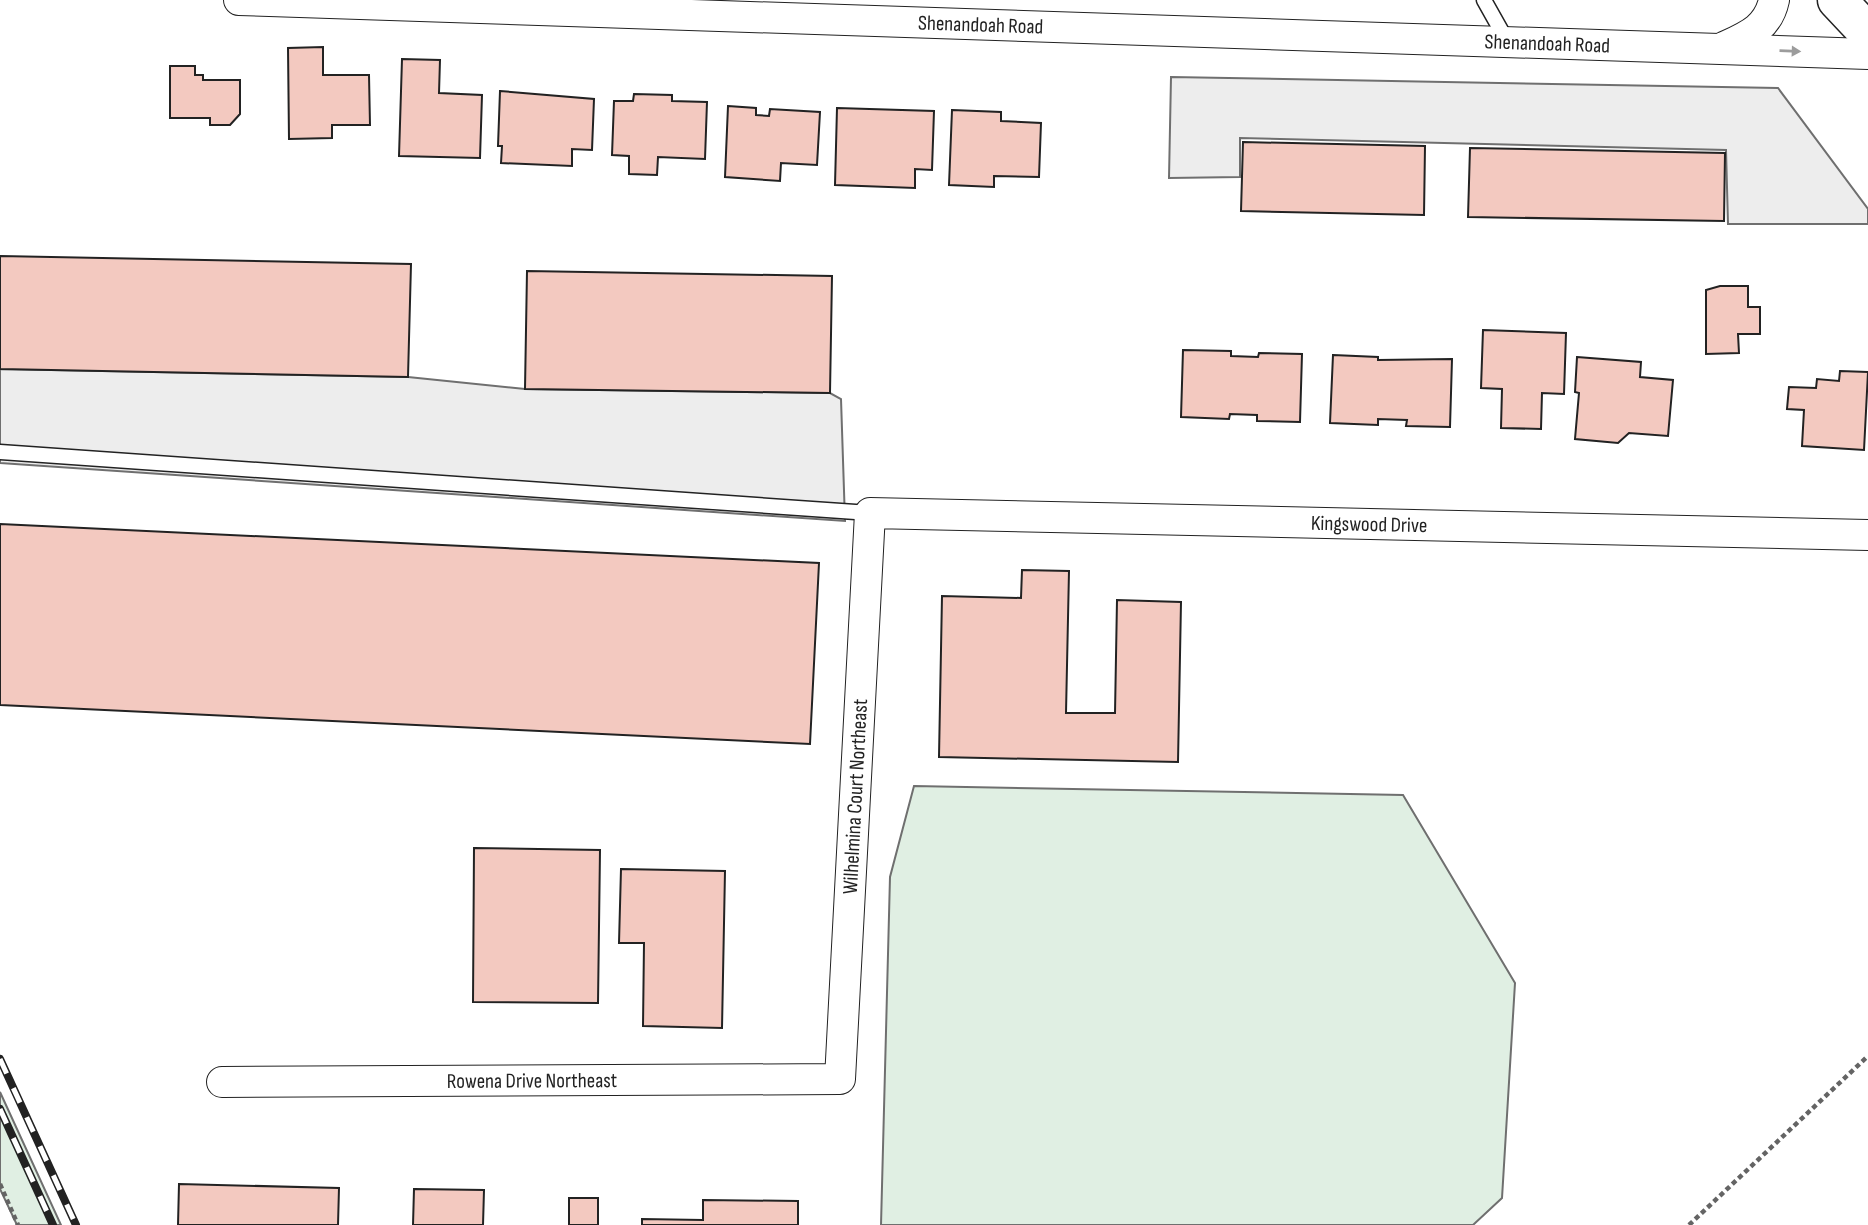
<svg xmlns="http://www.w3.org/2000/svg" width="1868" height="1225" viewBox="0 0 1868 1225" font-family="'Sofia Sans Condensed',sans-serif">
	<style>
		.green { fill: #e0efe3; stroke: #6f6f6f; stroke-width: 2 }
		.parking { fill: #ededed; stroke: #6f6f6f; stroke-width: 2 }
		.building { fill: #f3c9c0; stroke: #222; stroke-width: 2 }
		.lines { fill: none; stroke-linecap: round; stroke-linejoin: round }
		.service-casing { stroke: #222; stroke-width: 17 }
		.minor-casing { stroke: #222; stroke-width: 32 }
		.primary-casing { stroke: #222; stroke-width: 41 }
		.path { stroke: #646464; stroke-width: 4.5; stroke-dasharray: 5 3.5; stroke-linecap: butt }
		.service { stroke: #fff; stroke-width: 14 }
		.minor { stroke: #fff; stroke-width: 30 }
		.primary { stroke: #fff; stroke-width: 38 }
		.rail-casing { stroke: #222; stroke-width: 8 }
		.rail { stroke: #fff; stroke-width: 5; stroke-dasharray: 16; stroke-linecap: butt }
		.oneway { fill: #9c9c9c }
		.labels { text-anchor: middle; stroke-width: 5; stroke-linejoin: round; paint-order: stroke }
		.street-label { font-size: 21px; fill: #222; stroke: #fff }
	</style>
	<rect width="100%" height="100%" fill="#fff"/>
	<path class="green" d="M914,786L1403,795L1515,983L1502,1198L1473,1225H881L890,877Z
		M0,1092L61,1225H17L0,1189Z"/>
	<path class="parking" d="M1171,77L1778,88L1868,209V224H1728L1726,150L1240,138V177L1169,178Z
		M0,369L408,377L525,389L830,393L841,399L845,521L0,463Z"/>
	<path class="building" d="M323,47V75H369L370,125H332V138L289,139L288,48Z
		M402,59L440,60L439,93L482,95L480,158L399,156Z
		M170,66H195V75H203V80H240V114L230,125H210V118H170Z
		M500,91L594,99L592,150L572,149V166L501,163L502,146H498Z
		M634,94L672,95V101L707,102L705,159L658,157L657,175L629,174V156L612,155L614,101H633Z
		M728,106L756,108V115L769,116L770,109L820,112L817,165L781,163L780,181L725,177Z
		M837,108L934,111L932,170L915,169V188L835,185Z
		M952,110L1001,112V121L1041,123L1039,177L994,176V187L949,185Z
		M1243,142L1425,146L1424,215L1241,211Z
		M1470,148L1725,153L1724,221L1468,217Z
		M0,256L411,264L408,377L0,369Z
		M527,271L832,276L830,393L525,389Z
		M1720,286H1748V307H1760V334H1738L1739,353L1706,354V290Z
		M1483,330L1566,333L1564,394L1542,393L1541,429L1501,428L1502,389L1481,388Z
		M1183,350L1231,351V356L1258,357L1259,353L1302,354L1300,422L1257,421V415L1230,414L1229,419L1181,417Z
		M1333,355L1378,357V360L1452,359L1450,427L1406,426L1407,420L1378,419V425L1330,423Z
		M1577,357L1641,362L1640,377L1673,380L1668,436L1629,433L1618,443L1575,439L1579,393L1575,392Z
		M1840,371L1868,372L1864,450L1802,446L1804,410L1787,409L1789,387L1816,388L1817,379L1839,381Z
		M0,524L819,563L810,744L0,705Z
		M1022,570L1069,571L1066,713H1115L1117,600L1181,602L1178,762L939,757L942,596L1021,598Z
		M474,848L600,850L598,1003L473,1002Z
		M621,869L725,871L722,1028L643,1026L644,943H619Z
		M179,1184L339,1188L338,1225H178Z
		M414,1189L484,1190L483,1225H413Z
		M569,1198H598V1225H569Z
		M703,1200L798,1201V1225H642V1219L703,1220Z"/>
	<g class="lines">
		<defs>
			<path id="service" d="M1484,0L1507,41
				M0,452L870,513"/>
			<g id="minor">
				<path id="s1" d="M239,0L1868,54"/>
				<path d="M1724,47C1748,36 1768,28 1774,0"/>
				<path id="s2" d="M222,1082L840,1079L870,513L1868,535"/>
			</g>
			<path id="primary" d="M1837,0L1868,33"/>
		</defs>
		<use href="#service" class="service-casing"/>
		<use href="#minor" class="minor-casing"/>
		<use href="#primary" class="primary-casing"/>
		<path class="path" d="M0,1184L18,1225
			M1689,1225L1868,1056"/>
		<use href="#service" class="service"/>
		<use href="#minor" class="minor"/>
		<use href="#primary" class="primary"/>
		<defs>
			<path id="rail" d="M0,1059L76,1225
				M0,1109L53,1225"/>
		</defs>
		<use href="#rail" class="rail-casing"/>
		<use href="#rail" class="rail"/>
	</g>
	<defs><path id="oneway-solid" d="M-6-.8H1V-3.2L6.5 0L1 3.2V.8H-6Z" transform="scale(1.75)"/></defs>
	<use class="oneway" href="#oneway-solid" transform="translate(1790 51) rotate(2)"/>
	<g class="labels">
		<g class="street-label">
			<text dy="7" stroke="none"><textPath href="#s1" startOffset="742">Shenandoah Road</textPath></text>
			<text dy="7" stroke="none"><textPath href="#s1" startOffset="1309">Shenandoah Road</textPath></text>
			<text dy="7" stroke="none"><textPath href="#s2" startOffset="1684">Kingswood Drive</textPath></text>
			<text dy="7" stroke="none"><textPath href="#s2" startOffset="901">Wilhelmina Court Northeast</textPath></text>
			<text dy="7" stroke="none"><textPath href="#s2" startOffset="310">Rowena Drive Northeast</textPath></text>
		</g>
	</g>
</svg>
